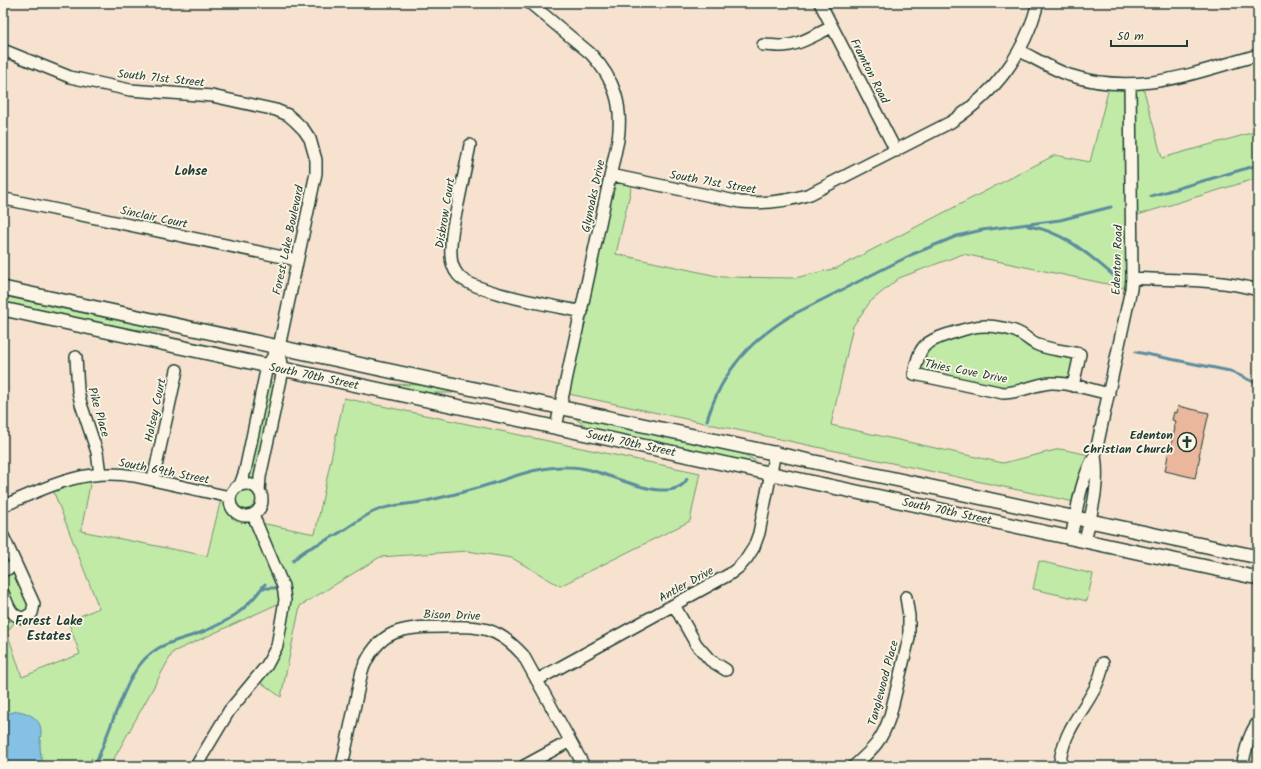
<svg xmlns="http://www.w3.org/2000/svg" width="1261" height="769" viewBox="0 0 1261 769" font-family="Kalam,sans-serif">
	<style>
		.green { fill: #c0eaa6; stroke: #70946d }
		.water { fill: #85c1e5; stroke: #5c8c9e }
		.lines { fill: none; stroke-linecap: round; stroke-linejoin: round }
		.stream { stroke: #5c8c9e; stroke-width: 3 }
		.building { fill: #eab79c; stroke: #1f3d34 }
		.minor-casing { stroke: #1f3d34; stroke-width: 14 }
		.major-casing { stroke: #1f3d34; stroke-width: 16 }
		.path { stroke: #1f3d34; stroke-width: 2; stroke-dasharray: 1 3; stroke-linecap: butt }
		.minor { stroke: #fcf5e5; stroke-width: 11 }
		.major { stroke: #fcf5e5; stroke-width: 13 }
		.labels { text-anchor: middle; stroke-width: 3.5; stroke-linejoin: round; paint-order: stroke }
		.street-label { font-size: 12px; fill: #1f3d34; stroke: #fcf5e5 }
		.poi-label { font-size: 12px; font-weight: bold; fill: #1f3d34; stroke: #fcf5e5; text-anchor: end }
		.neighbourhood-label { font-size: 13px; font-weight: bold; fill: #1f3d34; stroke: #fcf5e5 }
	</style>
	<rect width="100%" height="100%" fill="#f7e2cf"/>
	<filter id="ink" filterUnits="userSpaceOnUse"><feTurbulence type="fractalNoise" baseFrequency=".025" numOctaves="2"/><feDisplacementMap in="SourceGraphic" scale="8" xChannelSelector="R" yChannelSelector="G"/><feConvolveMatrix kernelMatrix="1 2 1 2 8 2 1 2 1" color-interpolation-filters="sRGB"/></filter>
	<g filter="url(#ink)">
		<path class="green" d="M1110,83H1142L1162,158L1258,131V178L1131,217V289L963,254L899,278L870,302L853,326L831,425L1003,463L1060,449L1095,456L1079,503L564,393L611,175L633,180L616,254L722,277L795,278L837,268L1055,155L1090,162Z
			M3,296L163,330V332L122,328L3,303Z
			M976,326L1023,335L1080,354L1073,386L1022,391L914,374L921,350Z
			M264,381L280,384L261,494V504L256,513V522L315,534L344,398L700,473L690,521L560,586L512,558L467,551L380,557L300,606L281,697L256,679L267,665L284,601L173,652L110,766H3V536L34,604L18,618L7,632L22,677L80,654L68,621L99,608L51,485L92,475L81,531L207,556L222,495L231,494L236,487Z
			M391,384L420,385L453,392V393H430L391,386Z
			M578,418L734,452L741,453L756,461L755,463L589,428L577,420Z
			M1039,561L1093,574L1087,601L1033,589Z"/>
		<path class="water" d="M17,711C28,712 41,719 41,731C41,736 40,740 40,744C40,752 41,759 44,766H3V715Z"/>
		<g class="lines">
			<path class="stream" d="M1151,196L1258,165
				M1028,226C1063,231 1088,254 1114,276
				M1136,352L1230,371L1258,384
				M707,420C722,371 750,340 794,314L913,254L957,236L982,230L1060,220L1111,207
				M293,561C304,548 320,544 334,536C347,529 359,519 373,512C389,504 409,505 426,501C449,496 472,490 494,483C518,475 542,466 567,467C577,467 588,469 597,472C618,478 673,505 687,479
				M262,588H277
				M95,766C102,748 109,730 116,712C126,689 134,663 157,649C170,641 186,638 200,633C230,621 245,611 265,584"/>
		</g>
		<path class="building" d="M1178,406L1209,413L1199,456H1200L1195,478L1165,471L1169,450H1170L1175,428H1174L1176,421L1172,420L1174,412L1177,413Z"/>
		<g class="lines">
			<defs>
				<path id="minor" d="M530,3L591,54C615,80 623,105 618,140L556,427
					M820,3L896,151
					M763,45C769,45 774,46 779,46C797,47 816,34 832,27
					M3,50L70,77L130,90L212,96L276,110L288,115L295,121L304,130L310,139L316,160V173L279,347L267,366L245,471L240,485
					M1020,51C1036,59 1052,69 1069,75C1137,97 1193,73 1258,55
					M470,145C466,164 462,184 458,204C454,221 450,238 451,255C451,262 454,270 458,275C472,293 557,306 582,312
					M611,175L740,202C765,204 786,202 810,194L951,122C996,92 1024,55 1038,3
					M5,199L297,260
					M1132,278C1174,281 1217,278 1258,290
					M76,357L78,391L81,404L97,452L100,474
					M1073,386L1080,354C1066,351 1051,350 1038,345C1030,342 1025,335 1017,332C1013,330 1007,329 1003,328C980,323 970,328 949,334C922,343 920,346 914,374L1003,393C1020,393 1034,384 1051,383C1068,382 1092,390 1109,394
					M153,480L177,370
					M230 500a16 16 0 1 1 32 0a16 16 0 1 1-32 0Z
					M259,491L260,477L283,370L279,347
					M3,506C49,486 83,468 134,476L230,497
					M3,536L34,604L32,613L24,618C10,617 8,604 3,593
					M1071,538C1076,515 1081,476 1095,456
					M1085,541C1091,514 1100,485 1095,456L1131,289L1132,278L1130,84
					M3,571L16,565
					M674,605L696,644L710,660L726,670
					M537,680L730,574L739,567L747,558L754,547L759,533L775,452
					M196,766L229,711L267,665L277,646L285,600L283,586L253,515
					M342,766L362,671C378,629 403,627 443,627C479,626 497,626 523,655L584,766
					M524,766L570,741
					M854,766C873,749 882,741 890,716L909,638V616L906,597
					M1059,766C1061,754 1064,741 1070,730C1081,708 1100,689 1103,663
					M1242,766C1246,750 1248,735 1258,722"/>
				<path id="major" d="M3,288L1258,557
					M3,309L1258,578"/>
			</defs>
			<use href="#minor" class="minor-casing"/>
			<use href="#major" class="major-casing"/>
			<path class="path" d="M91,759L103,766"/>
			<use href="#minor" class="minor"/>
			<use href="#major" class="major"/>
		</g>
	</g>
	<defs>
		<symbol id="church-ring" viewBox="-11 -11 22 22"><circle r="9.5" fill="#fcf5e5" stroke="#1f3d34" stroke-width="1.5"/><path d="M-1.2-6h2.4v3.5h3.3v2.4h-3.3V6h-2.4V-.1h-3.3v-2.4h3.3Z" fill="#1f3d34"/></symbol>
	</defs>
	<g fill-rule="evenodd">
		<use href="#church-ring" x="1176" y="431" width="22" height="22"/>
	</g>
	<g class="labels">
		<g class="street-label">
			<text transform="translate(870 71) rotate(63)" y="4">Framton Road</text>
			<text transform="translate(161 78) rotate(6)" y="4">South 71st Street</text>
			<text transform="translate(713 182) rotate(10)" y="4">South 71st Street</text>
			<text transform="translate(593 196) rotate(-78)" y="4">Glynoaks Drive</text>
			<text transform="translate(445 213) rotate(-81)" y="4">Disbrow Court</text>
			<text transform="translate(154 217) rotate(12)" y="4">Sinclair Court</text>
			<text transform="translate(288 240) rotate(-78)" y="4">Forest Lake Boulevard</text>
			<text transform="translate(1117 260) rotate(-88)" y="4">Edenton Road</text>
			<text transform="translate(966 371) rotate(11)" y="4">Thies Cove Drive</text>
			<text transform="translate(314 376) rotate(12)" y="4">South 70th Street</text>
			<text transform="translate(155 410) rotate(-78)" y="4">Halsey Court</text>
			<text transform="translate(99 412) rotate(74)" y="4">Pike Place</text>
			<text transform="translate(631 443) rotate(12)" y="4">South 70th Street</text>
			<text transform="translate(164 471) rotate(11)" y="4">South 69th Street</text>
			<text transform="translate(947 511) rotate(12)" y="4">South 70th Street</text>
			<text transform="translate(686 584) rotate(-29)" y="4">Antler Drive</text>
			<text transform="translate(452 615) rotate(2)" y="4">Bison Drive</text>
			<text transform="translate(883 683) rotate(-75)" y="4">Tanglewood Place</text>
		</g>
		<g class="poi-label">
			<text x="1173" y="439">Edenton<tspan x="1173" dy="14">Christian Church</tspan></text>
		</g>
		<g class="neighbourhood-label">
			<text x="191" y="175">Lohse</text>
			<text x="49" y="625">Forest Lake<tspan x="49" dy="15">Estates</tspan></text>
		</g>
	</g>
	<rect width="1261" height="769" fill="none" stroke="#fcf5e5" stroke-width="16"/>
	<rect x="8" y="8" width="1245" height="753" fill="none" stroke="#1f3d34" stroke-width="1.5" filter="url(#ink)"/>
	<path d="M1111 40v6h76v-6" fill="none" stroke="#1f3d34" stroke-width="2"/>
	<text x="1117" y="40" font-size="12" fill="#1f3d34" stroke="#fcf5e5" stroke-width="3" paint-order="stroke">50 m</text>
</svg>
